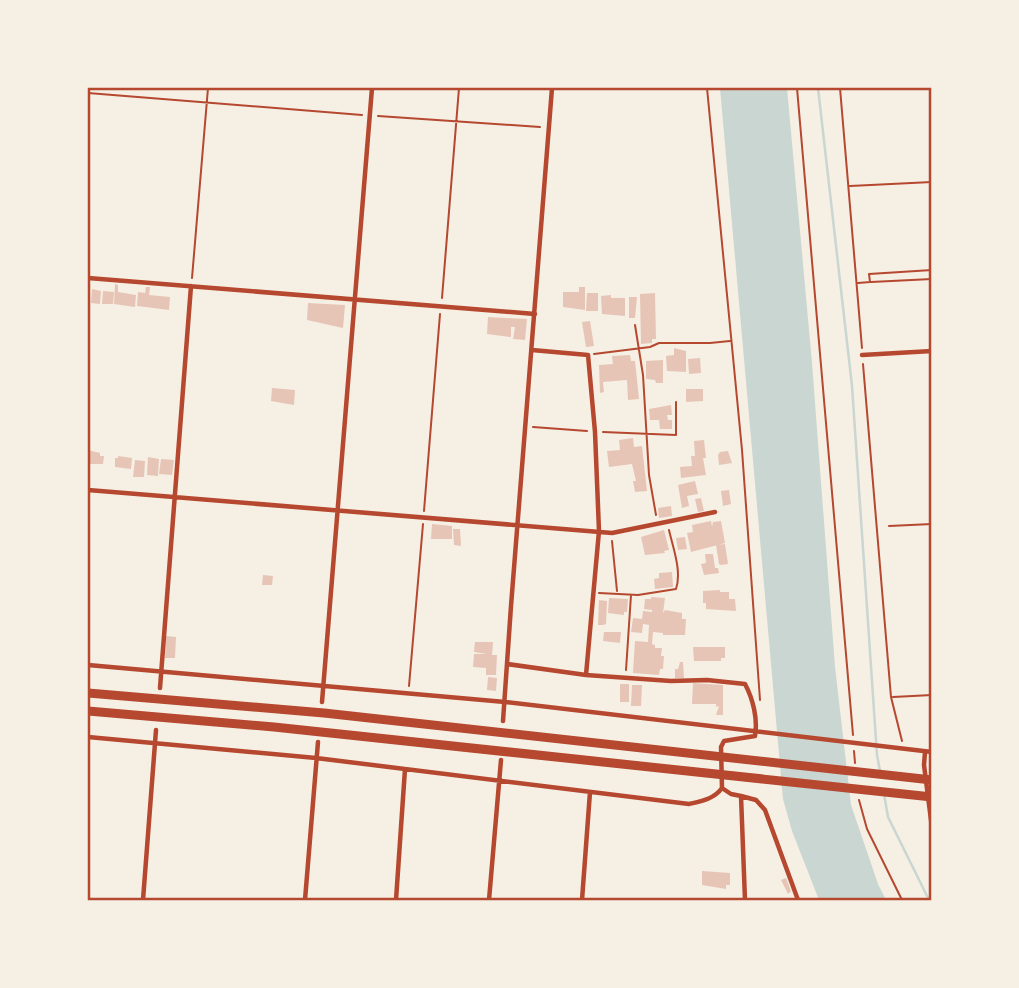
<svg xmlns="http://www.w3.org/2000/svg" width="1019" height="988" viewBox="0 0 1019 988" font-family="Poppins,sans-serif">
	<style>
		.water { fill: #c9d6d2 }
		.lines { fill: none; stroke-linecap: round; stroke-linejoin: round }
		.stream { stroke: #c9d6d2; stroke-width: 2.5 }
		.building { fill: #e6c5b7 }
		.path { stroke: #b5482f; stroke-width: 2 }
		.minor { stroke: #b5482f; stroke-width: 4.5 }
		.motorway { stroke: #b5482f; stroke-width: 9 }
		.neatline { fill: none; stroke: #b5482f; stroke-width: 2.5 }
	</style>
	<rect width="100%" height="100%" fill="#f6efe4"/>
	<path class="water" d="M720,88H787L812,363L835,667L851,805L878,884L886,900H819L792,831L783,799Z"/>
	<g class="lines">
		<path class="stream" d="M818,88L852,386L877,755L880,771
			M884,794L888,817L929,900"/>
	</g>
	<path class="building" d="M115,284L118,285V292L136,295L135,307L114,304Z
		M146,287H150L149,295L170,297L169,310L137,306L138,292L145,293Z
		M579,287H585V310L563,307V292H579Z
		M92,289L101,291L100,304L91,303Z
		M103,291L114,292L113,304H102Z
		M587,293H598V311H586Z
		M655,293L656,339H652V343L641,344L640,294Z
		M611,295V298H625V316L602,314L601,296Z
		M629,297H637L635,318H629Z
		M308,303L345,305L343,328L307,320Z
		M488,317L527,319L525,340L513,339L515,327H511V337L487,334Z
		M590,321L594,346L586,347L582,322Z
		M674,348L686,351V372L667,371L666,356L674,355Z
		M630,355L631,361H635L639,399L628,400L627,380L603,382L604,392L600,393L599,365L613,364L612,356Z
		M700,358L701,373L689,374L688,359Z
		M663,360V383H656L655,380L646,379V361Z
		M272,388L295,390L294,405L271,401Z
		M686,389H703V401L686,402Z
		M671,405L672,415H667L668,420H672V429H660L659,420H650L649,409Z
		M633,438L634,447L642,446L647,491L635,492L633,481H636L632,464L609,467L607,451L620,450L619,440Z
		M704,440L706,458H703L706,475L681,478L680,467L692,466L691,456H695L694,441Z
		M88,450L100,453V456H104L103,464H90V467H88Z
		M728,451L732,463L719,465L718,455L720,452Z
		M118,456L132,458L131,469L115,467V458H118Z
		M148,457L159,459L158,476L147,475Z
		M161,459L174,460L172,475L159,474Z
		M135,460L145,461L144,477H133Z
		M695,481L698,494L687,496L689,506L682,508L678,485Z
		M729,490L731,504L723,506L721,491Z
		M701,498L704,511L698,512L695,499Z
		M671,506L672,516L659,518L658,508Z
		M711,521L712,527L713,522L721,521L725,543L691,552L687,533L693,532L692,525Z
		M432,524L452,526V539H431Z
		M453,529H460L461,546L454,545Z
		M664,530L669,550L664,551L665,553L645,555L641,537Z
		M685,537L687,549L678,550L676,538Z
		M725,544L728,564L721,565L719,564L716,545Z
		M705,554H713L715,568H718L719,573L704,575L701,564L706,563Z
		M672,572L673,587L655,589L654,579L659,578V573Z
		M263,575L273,576L272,585H262Z
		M720,590V592H729V599H735L736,611L706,609V603H703V591Z
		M651,597L665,598L663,613L665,610L682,613V619H686L685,635H663V633L653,632L652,644L655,645V648H662L661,656H664L663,669H660L659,675L633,673L635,641L648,642L649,625L643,624L642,633L631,632L633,618L642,619L643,611L652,612V610L644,609L645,599H651Z
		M609,598L628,599L627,612H624V615L608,613Z
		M599,600L607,601L606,624L603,625H598Z
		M604,632H621L620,643L603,641Z
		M166,636L176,637L175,658H165Z
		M475,642H493L492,655H497L496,675H486V668L473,667L474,654H487L474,652Z
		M693,647H725V658H721V661H694Z
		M680,662H683L684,678H675V669H678Z
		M488,677L497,678L496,691L487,690Z
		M693,683L723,685V715H716L719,706L716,707V704H692Z
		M620,684H629V702H620Z
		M632,685H642L641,706H631Z
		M702,871L730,873V885H726V889L702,885Z
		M786,878L791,891L788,894L781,880Z"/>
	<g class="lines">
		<path class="path" d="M707,88L742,450L760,700
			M797,88L853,735
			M840,88L862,348
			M88,93L362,115
			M378,116L540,127
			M850,186L932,182
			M192,278L208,88
			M871,282L932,279
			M858,283L870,282L869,274L932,270
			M442,298L459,88
			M635,325L643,375L649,475L656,515
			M594,354L650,347L659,343H710L730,341
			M863,364L891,697L902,741
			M533,427L587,431
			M603,432L676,435V402
			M424,511L440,314
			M889,526L932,524
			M612,541L617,591
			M599,593L638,595L676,589C682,571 673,548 669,530
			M626,670L631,595
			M409,686L423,524
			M893,697L932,695
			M854,751L855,763
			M859,800L867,829L902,900"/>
		<path class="minor" d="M88,278L535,314
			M862,355L932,351
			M88,490L612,533L715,512
			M507,664L586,675L599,531L595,432L588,355L532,350
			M88,665L505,702L932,752
			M160,688L191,286
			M322,702L372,88
			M503,721L511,606L552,88
			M88,737L316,758L689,804C702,801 714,799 722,788L721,747L724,741L755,736C758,719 753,699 745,684L707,680L671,681L586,675
			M925,752L924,765L932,828
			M722,788L731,794L741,796L745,900
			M741,796L756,800L765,810L798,900
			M143,900L156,730
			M305,900L318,742
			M396,900L405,769
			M489,900L501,760
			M582,900L590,792"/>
		<path class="motorway" d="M88,693L324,713L932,780
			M88,711L274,727L932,797"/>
	</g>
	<rect width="1019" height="988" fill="none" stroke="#f6efe4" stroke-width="178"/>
	<rect x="89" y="89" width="841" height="810" class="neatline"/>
</svg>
